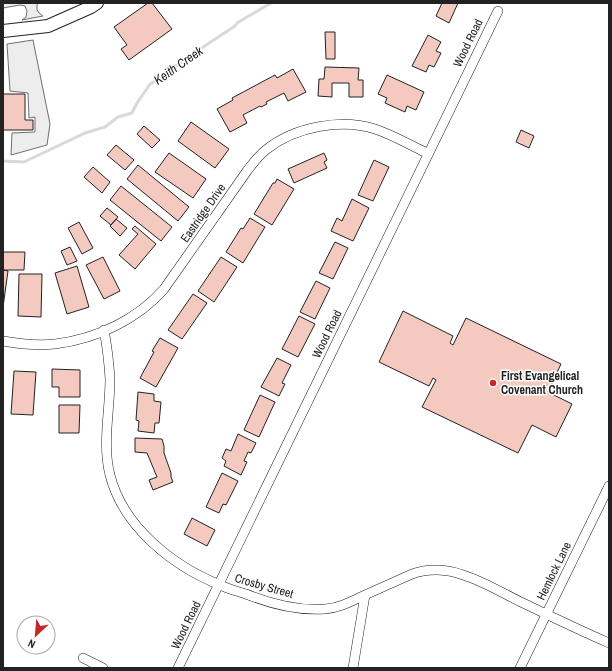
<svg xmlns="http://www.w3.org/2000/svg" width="612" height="671" viewBox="0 0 612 671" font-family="'Archivo Narrow',sans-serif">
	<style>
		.parking { fill: #ededed; stroke: #6f6f6f }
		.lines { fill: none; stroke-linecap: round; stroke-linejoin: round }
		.stream { stroke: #d9d9d9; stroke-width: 3 }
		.building { fill: #f3c9c0; stroke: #222 }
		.minor-casing { stroke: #222; stroke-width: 10 }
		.tertiary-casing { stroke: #222; stroke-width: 14 }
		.minor { stroke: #fff; stroke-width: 9 }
		.tertiary { stroke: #fff; stroke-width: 12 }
		.poi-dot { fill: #c62828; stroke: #fff; stroke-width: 1.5 }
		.labels { text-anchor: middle; stroke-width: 3; stroke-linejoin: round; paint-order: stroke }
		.street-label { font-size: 12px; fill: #222; stroke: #fff }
		.poi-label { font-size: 12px; font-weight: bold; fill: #222; stroke: #fff; text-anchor: start }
		.water-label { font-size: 13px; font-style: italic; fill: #222; stroke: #fff }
	</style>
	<rect width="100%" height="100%" fill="#fff"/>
	<path class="parking" d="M3,3H38L37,5V10L39,13L43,16L22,20L26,17L27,11L25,6L20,5L3,8Z
		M33,40L50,124L47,145L11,155L12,133L35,132V117L29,118L28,93L10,91L7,44Z"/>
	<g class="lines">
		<path class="stream" d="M3,161L24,162L85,133L105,127L118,117L132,113L137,103L150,84L162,77L167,71L189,58L190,56L197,51L235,26L237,23L271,3"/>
	</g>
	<path class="building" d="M148,3H152L172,29L129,60L121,49L127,45L114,27Z
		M442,3H458L449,23L436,16Z
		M325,32H335V59H326Z
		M428,35L441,42L436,51L441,53L434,67L429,65L426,72L412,66Z
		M325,67L359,68L358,80H363V97H349V83H332V97L318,96L319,79H324Z
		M293,69L306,92L288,101L284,93L266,102L267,104L261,107L260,106L243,115L247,123L230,132L217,109L233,100L232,98L275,75L277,78Z
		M387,75L424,92L416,110L407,106L405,112L385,103L387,98L378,94Z
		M3,94H25V120H33V130H3Z
		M191,122L229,149L215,168L178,141Z
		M144,126L160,140L152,148L137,134Z
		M521,130L534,136L529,148L516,142Z
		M116,145L134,160L125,170L107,155Z
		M169,153L206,179L193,198L155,172Z
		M324,153L327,160L324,162L327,168L294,183L288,169Z
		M374,160L389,167L373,201L358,195Z
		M138,165L189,207L178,221L127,179Z
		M93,167L110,182L102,193L84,177Z
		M277,179L294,189L272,225L254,214L273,183H275Z
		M121,186L172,227L161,241L110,200Z
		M352,199L369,208L353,241L331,231L337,218L342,221Z
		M107,208L118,217L111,225L100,216Z
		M250,218L265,227L243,263L226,252L241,228L243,229Z
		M116,219L127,228L120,236L110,226Z
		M79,222L93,248L82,254L68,228Z
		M135,226L156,244L135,269L119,255L138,234L132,229Z
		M335,242L348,248L333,279L319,273Z
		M70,247L77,261L67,265L61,251Z
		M3,252H25L24,270H3Z
		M103,257L120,291L104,299L86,265Z
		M221,257L237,267L214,302L198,291Z
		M77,266L89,307L67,314L55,273Z
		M3,270L8,271L3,307Z
		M19,274H42L41,317L18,316Z
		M316,281L330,288L315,319L300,312Z
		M193,294L207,303L182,339L168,330Z
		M403,311L453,336L450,343L453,345L466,318L561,364L548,392L572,404L556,437L532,425L518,453L422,407L436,380L433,378L429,386L379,362Z
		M299,316L315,324L298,357L282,349Z
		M160,338L178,348L156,387L140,378L154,352L152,351Z
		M277,358L291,365L282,383L285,384L279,396L261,387Z
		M52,369L80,370V397H59V387H52Z
		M14,371L36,372L33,415L11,414Z
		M138,392L154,394V401L161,402L159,423H155L154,433L138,431L139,421L136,420Z
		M260,395L275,402L259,437L244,430Z
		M59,405H80L79,433H59Z
		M238,434L256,443L251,453L248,452L244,461L247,462L241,475L224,466L226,461L222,458L226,449L231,451Z
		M135,438L162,439L164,446V453L171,473V477L173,482L153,490L149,480L157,477L147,453L135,452Z
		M222,473L238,481L226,505L223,504L219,513L206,507Z
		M192,518L215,530L207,546L184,534Z"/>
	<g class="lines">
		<defs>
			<path id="minor" d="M104,330C107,346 109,363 110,379C110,411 102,444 110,475C123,527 173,566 220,585C228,589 237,591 246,594C271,604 298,611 325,609C340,608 352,601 365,595C381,588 396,581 412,574C428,568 447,569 463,575C483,581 502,593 521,602C550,616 579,630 609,643
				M3,341C20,344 38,346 55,344C96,339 137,320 164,289L247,171C253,163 259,155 267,149C295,127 341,118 375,129C393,135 410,145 427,153
				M83,658L103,668
				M178,668C286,450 390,229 498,11
				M353,668L365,595
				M520,668L609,486"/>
			<path id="tertiary" d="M3,31L48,26L91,7L97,3"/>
		</defs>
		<use href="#minor" class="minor-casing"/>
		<use href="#tertiary" class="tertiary-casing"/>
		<use href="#minor" class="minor"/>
		<use href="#tertiary" class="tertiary"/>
	</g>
	<circle class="poi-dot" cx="493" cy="383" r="4"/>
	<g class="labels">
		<g class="street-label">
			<text transform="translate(468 43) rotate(-64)" y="4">Wood Road</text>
			<text transform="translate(203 213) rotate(-55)" y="4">Eastridge Drive</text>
			<text transform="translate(327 334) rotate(-64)" y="4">Wood Road</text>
			<text transform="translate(554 571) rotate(-64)" y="4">Hemlock Lane</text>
			<text transform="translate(264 586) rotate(16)" y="4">Crosby Street</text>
			<text transform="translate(186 625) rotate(-64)" y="4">Wood Road</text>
		</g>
		<g class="poi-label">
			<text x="501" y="380">First Evangelical<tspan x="501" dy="14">Covenant Church</tspan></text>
		</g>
		<g class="water-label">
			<text transform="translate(178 65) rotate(-35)" y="5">Keith Creek</text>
		</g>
	</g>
	<rect width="612" height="671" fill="none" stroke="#222222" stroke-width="8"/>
	<g transform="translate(36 635) rotate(206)"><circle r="19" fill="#ffffff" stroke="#a7a7a7"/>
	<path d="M0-3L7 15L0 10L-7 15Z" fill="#c62828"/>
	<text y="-6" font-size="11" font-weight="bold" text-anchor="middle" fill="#222222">N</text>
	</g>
</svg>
